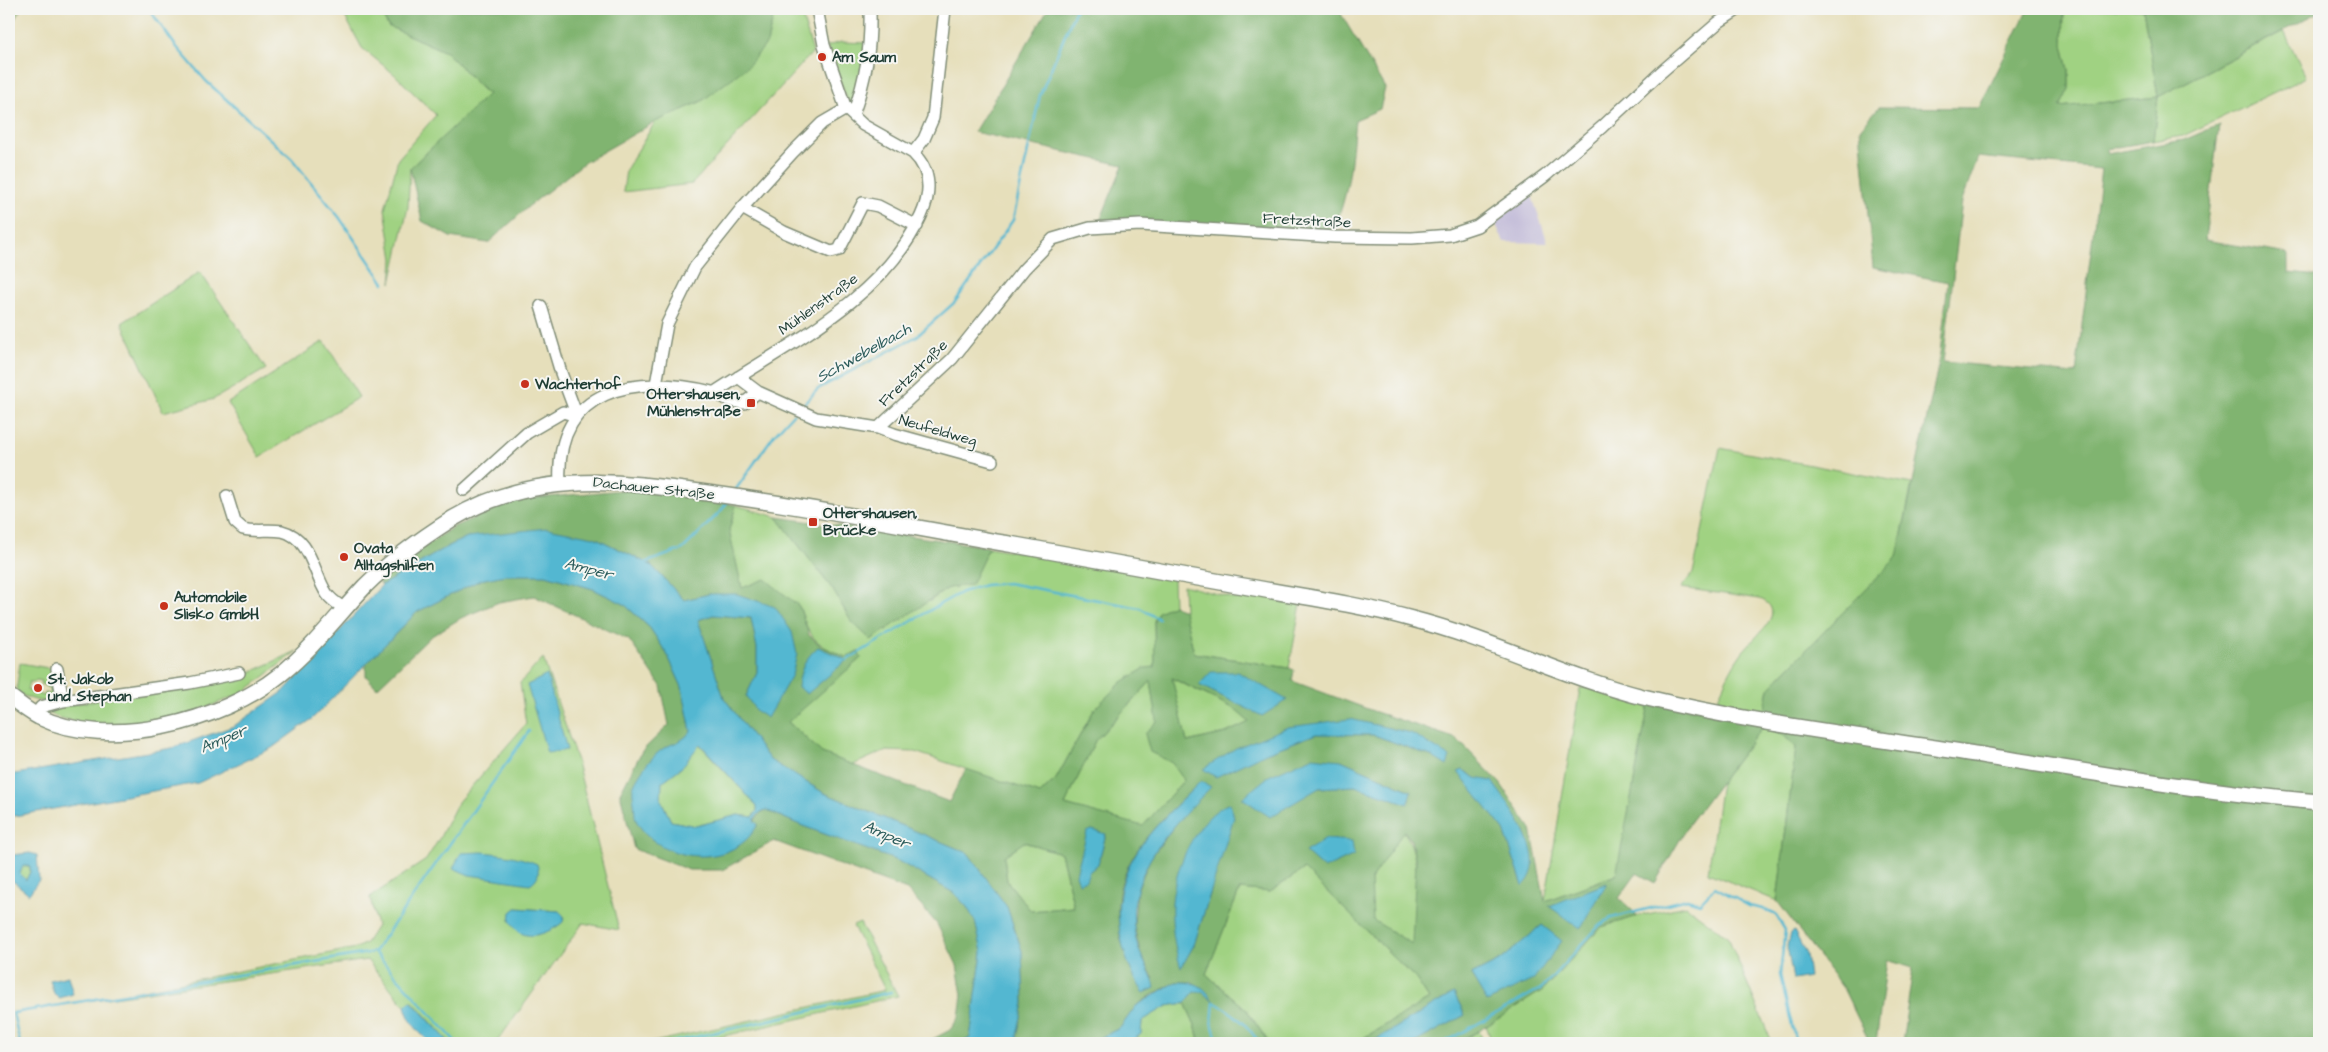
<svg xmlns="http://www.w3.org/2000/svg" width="2328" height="1052" viewBox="0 0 2328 1052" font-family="'Architects Daughter',sans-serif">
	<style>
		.industrial { fill: #c6c0da }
		.green { fill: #a0d282; stroke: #60885b; fill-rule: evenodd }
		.forest { fill: #80b470; stroke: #507852; fill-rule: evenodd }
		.water { fill: #52b7d1; stroke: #387a82; fill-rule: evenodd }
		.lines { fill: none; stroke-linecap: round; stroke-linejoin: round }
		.stream { stroke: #52b7d1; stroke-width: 2.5 }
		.minor-casing { stroke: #828e78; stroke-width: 14 }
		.secondary-casing { stroke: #828e78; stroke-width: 18 }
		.minor { stroke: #fff; stroke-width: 11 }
		.secondary { stroke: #fff; stroke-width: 15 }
		.poi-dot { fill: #c8321e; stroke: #f6f6f2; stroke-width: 2 }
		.labels { text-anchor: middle; stroke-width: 4; stroke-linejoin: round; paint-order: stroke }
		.poi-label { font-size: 15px; font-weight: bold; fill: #1f3d34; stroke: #f6f6f2; text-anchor: start }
		.street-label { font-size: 15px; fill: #1f3d34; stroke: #f6f6f2 }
		.water-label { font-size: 16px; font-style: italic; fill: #2c5c5b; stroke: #f6f6f2 }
	</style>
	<rect width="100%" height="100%" fill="#f6f6f2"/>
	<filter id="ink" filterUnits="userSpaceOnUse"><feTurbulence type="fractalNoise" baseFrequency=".02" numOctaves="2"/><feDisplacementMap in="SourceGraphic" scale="10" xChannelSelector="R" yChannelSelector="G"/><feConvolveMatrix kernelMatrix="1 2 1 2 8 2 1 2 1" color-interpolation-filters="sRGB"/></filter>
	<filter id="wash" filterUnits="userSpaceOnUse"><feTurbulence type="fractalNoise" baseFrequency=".0096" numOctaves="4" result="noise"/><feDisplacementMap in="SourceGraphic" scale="20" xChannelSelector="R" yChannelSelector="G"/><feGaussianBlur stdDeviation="1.12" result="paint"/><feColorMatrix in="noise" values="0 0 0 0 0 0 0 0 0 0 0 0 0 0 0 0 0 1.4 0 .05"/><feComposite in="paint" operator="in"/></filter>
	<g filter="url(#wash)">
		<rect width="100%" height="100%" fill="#e6dfbb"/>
		<path class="industrial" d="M1531,193L1548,243L1504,242L1493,218Z"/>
		<path class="green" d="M9,9H21L9,29Z
			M341,9H379L388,26L446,52L488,95L410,168L408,207L391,283L393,259L385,209L398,159L436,115L394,74L362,48Z
			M775,9H803V19L813,52L692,184L623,192L626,170L655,122L702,101L767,43Z
			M2064,9H2143L2158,97L2284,31L2306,77L2183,136L2153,141L2158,97L2059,107L2069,88V70L2063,45Z
			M841,42L869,43L852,113L827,46Z
			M200,272L266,369L214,399L163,412L122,323Z
			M324,341L359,397L260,457L228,403Z
			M1720,448L1912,484L1897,558L1769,688L1764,715L1717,700C1724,684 1731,668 1741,654C1748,644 1768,627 1771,617C1774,608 1768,602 1760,599L1681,588L1693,573Z
			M736,505L777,517L833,590L851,621L930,601L948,588L971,584L989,547L1173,579L1174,605L1159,612L1154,621L1155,668L1095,708L1056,779L1040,794L915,752L884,751L853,765L822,753L787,721L861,658L858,651L846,658C813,642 811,640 799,606L742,589L729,530Z
			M1183,585L1236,599L1263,595L1301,604L1289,668L1194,653L1184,611Z
			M297,651L243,693L195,712L156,723L102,726L59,718L47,712L49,708L240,677Z
			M543,658L576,758L619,930L583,923L496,1043H450L412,1001L405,1006L367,960L87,1001L356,948L366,943L377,926L370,897L426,860L439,839L458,802L526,724L520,683ZM516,908L559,911L564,916L530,935L522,933L510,921L511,913Z
			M20,663L54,669C58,708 48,706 16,693ZM36,680L42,681L41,684L50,689L49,694L45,693L44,696L27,690L29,682H35Z
			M1171,678L1233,708L1250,722L1226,733L1187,742Z
			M1151,681C1156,717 1163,750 1184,780L1143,827L1065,805L1095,741Z
			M1589,687L1649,704L1619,863L1616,875L1545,901L1580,688Z
			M1763,726L1781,733L1796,747L1777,901L1708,873L1721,782Z
			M699,744L757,806V811L753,817L738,815L696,826L671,821L661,800L662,782L682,767Z
			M1403,831C1425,857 1414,912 1413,945L1372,920L1371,879Z
			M1023,842L1061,853L1074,907L1031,911L1007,881L1004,856Z
			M22,866H30V872L26,880L20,874Z
			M1304,869L1416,979L1429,999L1355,1043H1269L1246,1009L1206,974L1240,889L1270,892Z
			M1686,906L1728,937L1772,1043H1492L1486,1025L1543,990L1601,927L1638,916Z
			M860,923L898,996L693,1043H650L885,990L853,926Z
			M1185,1003L1195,1025L1200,1043H1126L1133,1041L1141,1034L1142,1021L1167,1006Z
			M1479,1031L1484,1043H1455Z"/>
		<path class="forest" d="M379,9H775L767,43L748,66L702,101L655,122L585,162L529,206L488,243L450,237L422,221L410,168L488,94L446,52L388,26Z
			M1048,9H1338L1385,88L1380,109L1355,120C1351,162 1350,191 1333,231L1100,221L1123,165L974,132Z
			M2028,9H2064L2063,45L2069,70V89L2060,107L2158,97L2143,9H2319V12L2158,97L2153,141L2106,149L2107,154L2184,140L2219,125L2205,240L2288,254V273L2319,276V1043H1902L1913,968L1887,960L1876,1043H1870L1843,988L1777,901L1796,747L1781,733L1763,726L1689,824L1655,883L1637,873L1619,898L1638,916L1601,927L1543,990L1479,1031L1455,1043H1414L1465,1015L1454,993L1370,1043H1355L1429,999L1416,979L1304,869L1270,892L1240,889L1206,974L1246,1009L1269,1043H1200L1195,1025L1185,1003L1194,992H1202L1212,1000L1193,982H1176L1155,993L1136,1006L1120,1028L1089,1043H1023L1017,1037L1024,1003L1022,951L1007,907L968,853L824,793L770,760L724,698L698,620L713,615L751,618L757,648V673L746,696L792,632L709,594L684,600L651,565L594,537H467L447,547L382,585L377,579L453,527L516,500L643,488L736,505L729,530L742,588L765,579L799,606L809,635L821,646L846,657L858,651L861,658L788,722L822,753L949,802L966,769L1040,794L1056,779L1095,708L1122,682L1145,668L1155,667L1154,621L1158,612L1174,605L1184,611L1194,653L1289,668L1294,670L1292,681L1373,711L1457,739L1500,783L1531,829L1545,901L1616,875L1649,704L1764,715L1769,688L1897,557L1939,362L1948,282L1873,267L1860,129L1879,107L1979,108ZM1978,157L2101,169L2076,374L1943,362L1962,201ZM1172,678L1233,708L1249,722L1226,733L1187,742ZM1151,681L1157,721L1145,734L1150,752L1172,763L1184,780L1143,826L1065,805L1095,741ZM1288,727L1411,733L1447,765L1431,756L1374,735L1316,734L1266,753ZM1341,760L1411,791L1408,803L1355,786L1319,788ZM1463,770L1476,778L1533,863L1523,886L1504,830L1459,772ZM1201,781L1175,825L1150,859L1137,890L1134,926L1141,955L1154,979C1144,969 1130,958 1123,945C1119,940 1120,930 1119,923C1109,862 1163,819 1201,781ZM1092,830L1106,835L1098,864L1089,872ZM1404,831L1411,840L1416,861L1412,944L1373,920L1371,879ZM1024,842L1061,853L1074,907L1031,911L1007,881L1004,856ZM1211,891L1194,945L1181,967ZM1542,925L1488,1002L1487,1001L1471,975L1501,960Z
			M777,517L989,547L971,585L948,588L871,640L851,621L833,590Z
			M505,575H546L593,589L624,604L650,628L667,654L682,687L691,731L682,741L664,748L636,820L651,839L683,854L754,821L760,813L766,810L800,825L898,861L954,893L967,907L975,921L982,951L970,1039L959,1043H925L950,1030L959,1017L962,995L957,965L937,924L907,890L774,841L722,870H689L634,849L620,793L642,751L669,725L661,686L629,640L534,596L499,602L461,618L430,637L377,688L366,676V664L417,612L480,580Z"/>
		<path class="water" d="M547,528L594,537L651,565L684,600L709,594H737L775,607L792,632L797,654L792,675L767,718L756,711L746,696L757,673V648L751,618L713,615L698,620L724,698L770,760L824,793L968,853L1007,907L1022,951L1024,1003L1017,1036L1023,1043H959L970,1038L982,952L975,921L967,907L954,893L898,861L800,825L766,810C760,812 756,815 754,821L758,824C735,870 661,864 637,822C634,817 635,809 634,803C634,799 632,792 633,788C636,776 655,752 666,747C678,741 682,742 691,731L682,687L667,654L650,628L624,604L593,589L546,575H505L480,580L417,612L312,719L272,748L198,783L9,817V775L172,748L234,726L283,692L382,585L447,547L467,537ZM700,744L757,806V811L753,817L738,815L696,826L671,821L661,800L662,782L682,767Z
			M818,647L847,660L807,694L798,687C800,670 805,658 818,647Z
			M1211,672H1238L1287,700L1262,716L1199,685Z
			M547,675L567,750L547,753L527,685Z
			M1350,719L1411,733L1450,757L1447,766L1431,756L1374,735L1316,734L1266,753L1216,777L1203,769L1236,748L1288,727Z
			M1312,757L1341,760L1411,791L1408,804L1355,786L1319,788L1270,817L1242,798L1269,776Z
			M1463,770L1476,778L1492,781C1509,806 1553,859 1523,886L1504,830L1458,772Z
			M1201,781L1211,787C1174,825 1128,869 1134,927C1135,936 1138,949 1142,957C1147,968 1153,976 1155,988L1144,993C1131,975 1124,955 1120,933C1109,863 1156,826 1201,781Z
			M1230,803L1234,817L1194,945L1181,968C1174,947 1171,925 1172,902C1175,868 1196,816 1230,803Z
			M1092,830L1106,834L1098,864L1089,872L1086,880L1079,883L1076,874L1087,832Z
			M1326,839L1352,841L1354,855L1324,869L1305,852Z
			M482,852C501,854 519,856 537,864C540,873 538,879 530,884L469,875L453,868L461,853Z
			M30,853L37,855L39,880L29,894L9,878V861L12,855ZM23,866H30V872L26,880L20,874Z
			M1607,883L1580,929L1549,906Z
			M516,908L559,911L564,916L563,922C554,930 533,940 521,933C517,931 513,925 510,921L511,912Z
			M1542,925L1562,941L1533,980L1487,1002L1471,975L1501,960Z
			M1794,931L1806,954L1809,977L1793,980L1787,946L1790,933Z
			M68,976L73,994L60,998L54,994L50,980Z
			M1176,982C1196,982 1203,984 1214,1002L1202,992H1194L1185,1003L1167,1006L1142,1021L1141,1034C1126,1047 1108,1043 1089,1043L1120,1028L1136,1006Z
			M1454,993L1465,1015L1414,1043H1370Z
			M411,1001L450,1043H431C418,1032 409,1022 405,1006Z"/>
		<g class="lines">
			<path class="stream" d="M149,9L175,45L206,81L292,159L339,217L384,283
				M800,408L818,389L917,336L955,302L1013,220L1040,95L1076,9
				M734,492L774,435L794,413
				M645,563L683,549L721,511L728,501
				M847,660L942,603L962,592L985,585L1008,583L1140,608L1159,619
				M374,952L529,731
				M20,1043L13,1013L374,952L457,1043
				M669,1043L891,992
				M1218,1043L1212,1023L1214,1002C1233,1012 1248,1025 1259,1043
				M1443,1043L1542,988L1600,925L1611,918L1687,899L1700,903L1715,887L1749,906L1763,909L1776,915L1785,930L1780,975L1796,1043"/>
		</g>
	</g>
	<g filter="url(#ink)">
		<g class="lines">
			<defs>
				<path id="minor" d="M817,9L824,45L846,109L863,125L913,153
					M853,115C866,77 871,49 870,9
					M742,208L784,232L831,252L839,250L863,203L878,206L917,226
					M541,306L561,373L577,416
					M738,377L758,392L816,418L878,428L894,434L992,461
					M656,384L667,324L695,267L742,208L793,152L822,123L846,109
					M715,392C788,344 883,299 921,216C931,194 932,171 913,153L924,139L933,118L945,9
					M878,428L952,359L1024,269L1053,239L1090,228L1140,225L1335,237L1412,238L1450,235L1477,226L1545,176L1602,127L1660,73L1719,22L1739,9
					M560,483C554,386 637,374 712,392C718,393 723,398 729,400C734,402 739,402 744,403L758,392
					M464,490L527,433L563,412L577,416
					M227,496L235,522L243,529C256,532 269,529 282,531C311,538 313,573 327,594C332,601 339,605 345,609
					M57,669L63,701
					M35,715L41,707L63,701L190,683L239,673"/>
				<path id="secondary" d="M9,696C18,703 28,711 39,717C109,751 222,722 281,674C313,648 337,616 365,586C390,561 422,538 452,519C509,485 577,478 641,485C767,498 891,524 1015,545C1088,558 1159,571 1232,584C1292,595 1353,603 1412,619C1491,639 1564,677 1643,697C1750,723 1860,736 1968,753C2085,771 2202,792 2319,802"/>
			</defs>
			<use href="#minor" class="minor-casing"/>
			<use href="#secondary" class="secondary-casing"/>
			<use href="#minor" class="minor"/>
			<use href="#secondary" class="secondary"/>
		</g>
	</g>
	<g class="poi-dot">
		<circle cx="822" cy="57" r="5"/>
		<circle cx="525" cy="384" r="5"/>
		<rect x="746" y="398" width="10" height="10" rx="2.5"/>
		<rect x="808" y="517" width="10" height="10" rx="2.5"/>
		<circle cx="344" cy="557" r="5"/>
		<circle cx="164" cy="606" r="5"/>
		<circle cx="38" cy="688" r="5"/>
	</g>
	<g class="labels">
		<g class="poi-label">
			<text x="832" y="62">Am Saum</text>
			<text x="535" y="389">Wachterhof</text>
			<text x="741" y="399" text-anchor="end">Ottershausen,<tspan x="741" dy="17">Mühlenstraße</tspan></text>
			<text x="823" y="518">Ottershausen,<tspan x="823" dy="17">Brücke</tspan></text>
			<text x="354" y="553">Ovata<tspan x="354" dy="17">Alltagshilfen</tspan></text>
			<text x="174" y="602">Automobile<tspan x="174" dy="17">Slisko GmbH</tspan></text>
			<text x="48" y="684">St. Jakob<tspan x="48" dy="17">und Stephan</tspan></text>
		</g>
		<g class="street-label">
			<text transform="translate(1307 220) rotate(3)" y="5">Fretzstraße</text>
			<text transform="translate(818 304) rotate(-36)" y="5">Mühlenstraße</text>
			<text transform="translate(913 373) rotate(-44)" y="5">Fretzstraße</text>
			<text transform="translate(938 430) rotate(16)" y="5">Neufeldweg</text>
			<text transform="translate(654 488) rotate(6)" y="5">Dachauer Straße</text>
		</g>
		<g class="water-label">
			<text transform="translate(863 352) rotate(-29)" y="6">Schwebelbach</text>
			<text transform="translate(589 568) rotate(15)" y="6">Amper</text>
			<text transform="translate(223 738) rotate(-23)" y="6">Amper</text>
			<text transform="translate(887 834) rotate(24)" y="6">Amper</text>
		</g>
	</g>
	<rect width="2328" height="1052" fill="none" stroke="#f6f6f2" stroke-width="30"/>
</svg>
